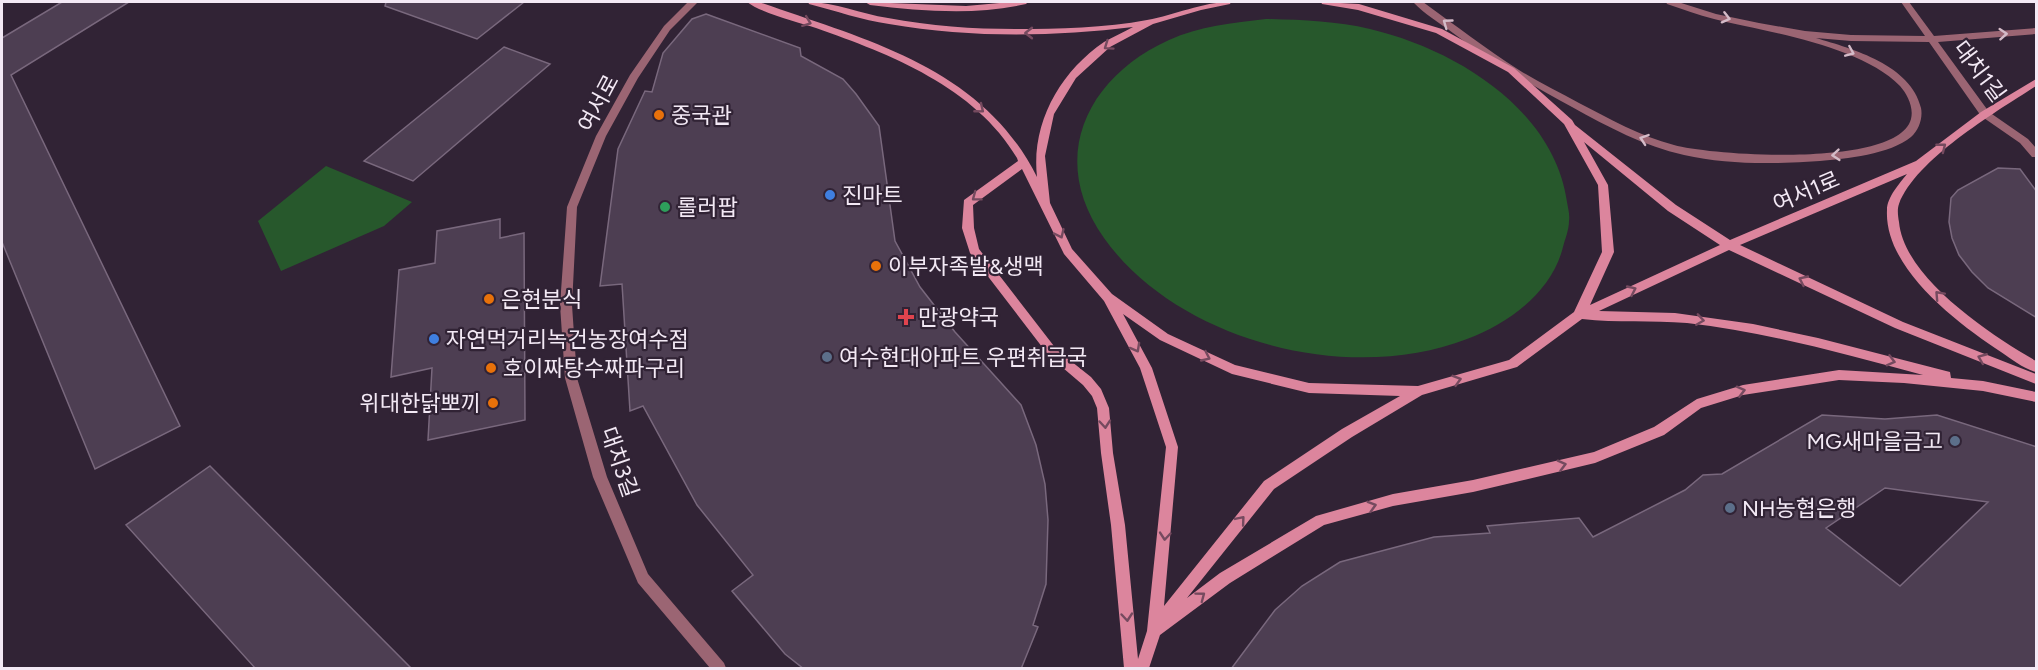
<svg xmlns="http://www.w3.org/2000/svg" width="2038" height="670" viewBox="0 0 2038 670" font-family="Figtree,'Noto Sans KR',sans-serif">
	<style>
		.green { fill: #27582c }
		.building { fill: #4d3e52; stroke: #79687d; stroke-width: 1.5; fill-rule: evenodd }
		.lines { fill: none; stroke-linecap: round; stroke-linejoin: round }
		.street { fill: #9b6573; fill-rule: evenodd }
		.secondary { fill: #dc859d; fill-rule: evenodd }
		.oneway { stroke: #d4bbc8 }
		.oneway2 { stroke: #754a5f }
		.food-dot { fill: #e8710a; stroke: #312335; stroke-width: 2 }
		.shop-dot { fill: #3f7fe0; stroke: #312335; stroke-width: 2 }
		.leisure-dot { fill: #2e9e5b; stroke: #312335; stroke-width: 2 }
		.health-dot { fill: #e0444e; stroke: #312335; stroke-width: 2 }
		.service-dot { fill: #5c6f8a; stroke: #312335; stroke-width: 2 }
		.labels { text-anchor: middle; stroke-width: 4.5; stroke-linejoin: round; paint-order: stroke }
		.street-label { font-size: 22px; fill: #f3e9f5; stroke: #312335 }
		.poi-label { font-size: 22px; fill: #f3e9f5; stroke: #312335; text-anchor: start }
	</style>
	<rect width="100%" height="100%" fill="#312335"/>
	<path class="green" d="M1266,19C1301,20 1336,21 1370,29C1455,49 1554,109 1567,202C1568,208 1570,215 1569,221C1569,230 1565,239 1563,247C1552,292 1509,323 1467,339C1350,385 1178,342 1104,238C1047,158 1087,77 1169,40C1199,26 1233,23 1266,19Z
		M326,166L412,202L384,226L281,271L258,221Z"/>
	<path class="building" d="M62,2H129L11,75L180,426L95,469L2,242V38Z
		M386,2H524L477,39L385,6Z
		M706,14L800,48L801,56L843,79L856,94L879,126L895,241L920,287L955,332L1021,405L1036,445L1045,484L1048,520L1046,584L1033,625L1038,627L1021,669H804L785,654L732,591L753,575L697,505L643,406L630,411L622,284L600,286L618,149L645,91L652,92L663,53L692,19Z
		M504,47L550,64L413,181L364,161Z
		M1998,168L2020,169L2037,192V318L1988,288L1972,272L1959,255L1952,238L1949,222L1951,198L1958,190Z
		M500,219V238L524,233L525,420L428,440L432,368L391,377L399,270L435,263L437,231Z
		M1822,415L1885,419L1937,415L2037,447V669H1231L1275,610L1302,586L1340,562L1434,537L1490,533L1487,526L1579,518L1593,537L1685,490L1703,475L1722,474ZM1885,488L1988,502L1900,586L1826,528Z
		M210,466L412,669H256L126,525Z"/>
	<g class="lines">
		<path class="street" d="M688,2H698L670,30L638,78L606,136L577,207L572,305L577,378L607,477L648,574L724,663L726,668H710L638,583L593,477L565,378L560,305L567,207L596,136L630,75L664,26Z
			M1413,2H1423C1455,25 1486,49 1519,70C1538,82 1559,92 1579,103C1610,119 1640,136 1674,145C1714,156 1898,168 1911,119C1914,107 1907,94 1900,86C1860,45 1767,32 1714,19C1698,15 1683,9 1667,4L1666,2H1678L1716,14L1759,23L1805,31L1851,35L1925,36L1901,2H1909L1934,36L2036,28V34L1938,42L1989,112L2028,139L2036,148V157H2032L2020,143L1981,116L1929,42L1851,41L1816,38C1853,49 1911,65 1921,108C1923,118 1919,130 1911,137C1891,154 1845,159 1820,161C1775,164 1728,165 1684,155C1644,146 1608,127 1572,107C1529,84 1492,62 1453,33C1440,23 1424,14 1413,2Z"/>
		<path class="secondary" d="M747,2H759C866,40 982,67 1037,177C1031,123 1060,72 1104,42C1113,37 1124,32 1133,27C1052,37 970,38 889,24C862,20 836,11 809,4L808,2C835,2 861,14 888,18C930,26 973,29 1015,29C1058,29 1105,28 1147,20C1176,15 1201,2 1231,2L1230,4L1201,10L1153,24L1110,47L1076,78L1054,114L1045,156L1050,203L1072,249L1112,294L1168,334L1235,365L1309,383L1418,386L1509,360L1574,312L1602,252L1598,185L1564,124L1508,72L1436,33L1358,10L1322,4L1321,2L1359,4L1442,29L1514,68L1572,120L1575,125L1676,205L1730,240L1916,161L1981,112L2036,79V86C1996,112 1916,159 1899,204C1897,209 1898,216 1899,222C1904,278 1991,335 2036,361V372C2024,369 2011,359 2001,352C1957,323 1884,268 1887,210C1887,197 1900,183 1907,174L1740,245L1903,322L2036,374V384L1895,328L1729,250L1599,311L1675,313L1753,324L1818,338L1946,371L1950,372L1951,378L1983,381L2036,392V402L1983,391L1904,383L1839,380L1743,395L1701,408L1664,435L1595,463L1473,492L1393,506L1324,525L1230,583L1160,635L1149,668H1124L1111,525L1101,453L1097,408L1092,396L1083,385L1049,356L970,253L962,228L964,200L1018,161L1017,158C975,87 890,54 816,28C798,22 761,13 747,2ZM1584,142L1668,211L1720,245L1590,305L1614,252L1608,185ZM1022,169L1064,254L1104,301L1140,368L1166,447L1147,631L1138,659L1125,525L1113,453L1109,408L1101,389L1091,377L1057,350L979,249L974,228L973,205ZM1123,314L1160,340L1232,374L1309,393L1400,396L1342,429L1264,481L1164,606L1178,447L1152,368ZM1582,319C1617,323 1652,320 1687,323C1767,332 1845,354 1923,375L1839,370L1743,385L1697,399L1654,427L1594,452L1473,480L1393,494L1316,516L1220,573L1187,598L1274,489L1352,437L1422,395L1517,367Z
			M865,2L966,6L1011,2H1028L1026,4C974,16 922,11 870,5Z"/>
	</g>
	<defs><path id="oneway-chevron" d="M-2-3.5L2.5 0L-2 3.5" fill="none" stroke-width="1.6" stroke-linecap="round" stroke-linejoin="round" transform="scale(1.5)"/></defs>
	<g class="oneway">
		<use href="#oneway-chevron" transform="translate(1726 18) rotate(14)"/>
		<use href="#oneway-chevron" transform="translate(1447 23) rotate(-144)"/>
		<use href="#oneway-chevron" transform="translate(2003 34) rotate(-4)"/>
		<use href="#oneway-chevron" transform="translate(1850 52) rotate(23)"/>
		<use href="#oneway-chevron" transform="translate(1644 139) rotate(-161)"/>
		<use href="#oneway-chevron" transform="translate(1836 155) rotate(175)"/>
	</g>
	<g class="oneway2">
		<use href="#oneway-chevron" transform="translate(807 22) rotate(21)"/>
		<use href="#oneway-chevron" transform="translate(1029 33) rotate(-180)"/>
		<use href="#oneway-chevron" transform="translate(1108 46) rotate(145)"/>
		<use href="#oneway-chevron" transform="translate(980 109) rotate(39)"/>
		<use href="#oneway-chevron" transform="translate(1942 147) rotate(-38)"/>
		<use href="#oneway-chevron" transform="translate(976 197) rotate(143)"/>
		<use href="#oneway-chevron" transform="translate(1060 234) rotate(65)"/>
		<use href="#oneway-chevron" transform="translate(1803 280) rotate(-155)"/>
		<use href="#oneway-chevron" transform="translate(1632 290) rotate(-25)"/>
		<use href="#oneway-chevron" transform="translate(1939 295) rotate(-133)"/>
		<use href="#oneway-chevron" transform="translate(1700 320) rotate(8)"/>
		<use href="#oneway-chevron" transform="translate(1136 348) rotate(61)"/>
		<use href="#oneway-chevron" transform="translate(1206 357) rotate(25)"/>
		<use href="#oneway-chevron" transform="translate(1982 358) rotate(-158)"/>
		<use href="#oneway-chevron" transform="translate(1891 361) rotate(15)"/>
		<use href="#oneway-chevron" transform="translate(1457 380) rotate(-16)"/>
		<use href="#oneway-chevron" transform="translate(1741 391) rotate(-14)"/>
		<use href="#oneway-chevron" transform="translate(1105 424) rotate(85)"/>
		<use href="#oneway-chevron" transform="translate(1562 465) rotate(-15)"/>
		<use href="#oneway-chevron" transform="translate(1372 506) rotate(-16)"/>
		<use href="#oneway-chevron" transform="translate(1241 520) rotate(-50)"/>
		<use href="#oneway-chevron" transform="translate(1165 536) rotate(95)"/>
		<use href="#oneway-chevron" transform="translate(1201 596) rotate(-37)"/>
		<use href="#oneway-chevron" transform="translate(1127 617) rotate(85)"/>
	</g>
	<g class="food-dot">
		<circle cx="659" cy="115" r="6"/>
		<circle cx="876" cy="266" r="6"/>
		<circle cx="489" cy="299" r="6"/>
		<circle cx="491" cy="368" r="6"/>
		<circle cx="493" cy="403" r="6"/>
	</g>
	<g class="shop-dot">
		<circle cx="830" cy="195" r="6"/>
		<circle cx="434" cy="339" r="6"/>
	</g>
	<circle class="leisure-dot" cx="665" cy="207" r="6"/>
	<path class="health-dot" d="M903 308h6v6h6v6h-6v6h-6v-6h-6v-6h6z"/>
	<g class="service-dot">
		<circle cx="827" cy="357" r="6"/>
		<circle cx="1955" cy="441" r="6"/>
		<circle cx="1730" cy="508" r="6"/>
	</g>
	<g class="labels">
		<g class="street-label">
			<text transform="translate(1980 71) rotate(53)" y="8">대치1길</text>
			<text transform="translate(598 103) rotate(-62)" y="8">여서로</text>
			<text transform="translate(1806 191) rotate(-23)" y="8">여서1로</text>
			<text transform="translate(620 462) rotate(71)" y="8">대치3길</text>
		</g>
		<g class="poi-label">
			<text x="671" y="123">중국관</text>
			<text x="842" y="203">진마트</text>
			<text x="677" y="215">롤러팝</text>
			<text x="888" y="274">이부자족발&amp;생맥</text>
			<text x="501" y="307">은현분식</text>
			<text x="918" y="325">만광약국</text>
			<text x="446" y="347">자연먹거리녹건농장여수점</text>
			<text x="839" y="365">여수현대아파트 우편취급국</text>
			<text x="503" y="376">호이짜탕수짜파구리</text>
			<text x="481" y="411" text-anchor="end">위대한닭뽀끼</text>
			<text x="1943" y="449" text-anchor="end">MG새마을금고</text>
			<text x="1742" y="516">NH농협은행</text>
		</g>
	</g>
	<rect width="2038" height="670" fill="none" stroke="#f3e9f5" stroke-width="6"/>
</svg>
